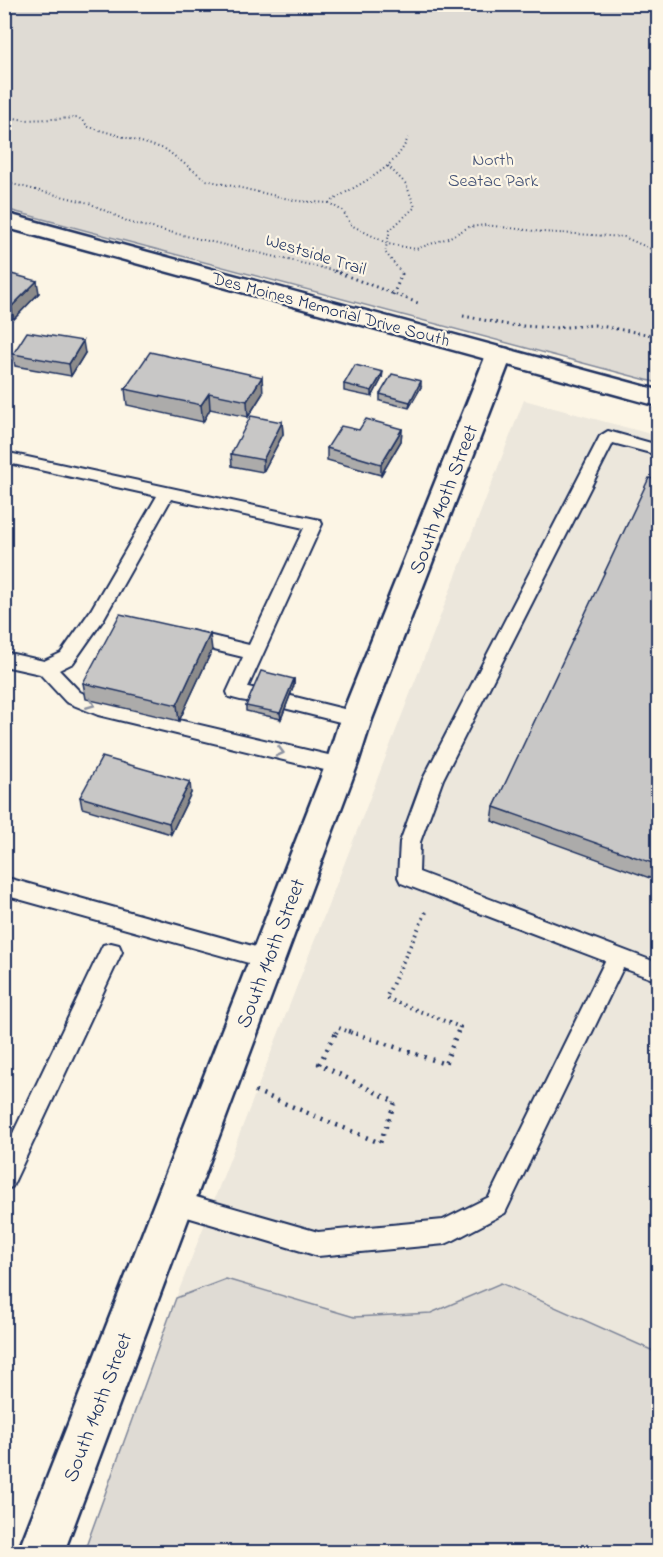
<svg xmlns="http://www.w3.org/2000/svg" width="663" height="1557" viewBox="0 0 663 1557" font-family="'Indie Flower',sans-serif">
	<style>
		.built { fill: #ece7dc }
		.green { fill: #dfdbd4; stroke: #7d8599; stroke-width: 1.5 }
		.lines { fill: none; stroke-linecap: round; stroke-linejoin: round }
		.service-casing { stroke: #1b2f5e; stroke-width: 4 }
		.minor-casing { stroke: #1b2f5e; stroke-width: 5 }
		.secondary-casing { stroke: #1b2f5e; stroke-width: 5 }
		.path-far3 { stroke: #1b2f5e; stroke-width: 2; stroke-dasharray: 1 3; stroke-linecap: butt }
		.path-far2 { stroke: #1b2f5e; stroke-width: 3; stroke-dasharray: 1.5 4; stroke-linecap: butt }
		.path-far1 { stroke: #1b2f5e; stroke-width: 4; stroke-dasharray: 1.5 4.5; stroke-linecap: butt }
		.path { stroke: #1b2f5e; stroke-width: 4.5; stroke-dasharray: 2 6; stroke-linecap: butt }
		.service { fill: #fcf5e5; fill-rule: evenodd }
		.minor { fill: #fcf5e5; fill-rule: evenodd }
		.secondary { fill: #fcf5e5; fill-rule: evenodd }
		.wall { fill: #acabaa; stroke: #1b2f5e; stroke-width: 1.5 }
		.shaded-wall { fill: #8c8b8b; stroke: #1b2f5e; stroke-width: 1.5 }
		.building { fill: #c8c7c6; stroke: #1b2f5e; stroke-width: 1.5 }
		.oneway { stroke: #8c92a2 }
		.labels { text-anchor: middle; stroke-width: 4.5; stroke-linejoin: round; paint-order: stroke }
		.far-park-label { font-size: 18px; fill: #425176; stroke: #fcf5e5 }
		.far-street-label { font-size: 18px; fill: #1b2f5e; stroke: #fcf5e5 }
		.street-label { font-size: 21px; fill: #1b2f5e; stroke: #fcf5e5 }
	</style>
	<rect width="100%" height="100%" fill="#fcf5e5"/>
	<filter id="ink" filterUnits="userSpaceOnUse"><feTurbulence type="fractalNoise" baseFrequency=".0167" numOctaves="2"/><feDisplacementMap in="SourceGraphic" scale="12" xChannelSelector="R" yChannelSelector="G"/><feConvolveMatrix kernelMatrix="1 2 1 2 8 2 1 2 1" color-interpolation-filters="sRGB"/></filter>
	<g filter="url(#ink)">
		<path class="built" d="M524,400L658,436V1353L501,1283L431,1313L354,1317L226,1279L176,1298Z"/>
		<path class="green" d="M4,5H658V383L5,209Z
			M226,1279L354,1317L431,1313L501,1283L658,1353V1552H84L176,1298Z"/>
		<g class="lines">
			<defs>
				<path id="service" d="M608,431L658,445V455L613,443L443,779L420,842L419,872L658,963V981L623,968L505,1213L454,1240L445,1244L318,1256L167,1211L163,1203L167,1195L175,1191L318,1232L443,1220L489,1197L605,961L401,883L398,877L400,842L423,779L600,436Z
					M4,452L320,520L322,524L248,687L261,690L263,695L261,700C251,703 239,700 229,697L227,692L243,657L181,642L178,637L181,632L187,630L249,645L304,528L171,499L103,620L73,663L59,670L80,692L102,702L341,758L348,761L351,766L348,771L341,774L98,715L66,702L40,674L4,666V652L44,661L61,653L91,610L157,496L4,462Z
					M287,695L356,712L363,714L365,719L363,724L356,726L280,707L278,702L280,697Z
					M4,877L267,950L275,952L278,959L275,966L267,968L4,895Z
					M111,943L119,945L122,952L12,1187L4,1190V1152L103,945Z"/>
				<path id="minor" d="M499,347L508,349L512,355L372,719L357,766L64,1552H18L325,766L340,719L486,355L490,349Z"/>
				<path id="secondary" d="M4,213L658,390V406L4,227Z"/>
			</defs>
			<use href="#service" class="service-casing"/>
			<use href="#minor" class="minor-casing"/>
			<use href="#secondary" class="secondary-casing"/>
			<path class="path-far3" d="M4,116L25,120L79,118L89,127L165,149L206,180L298,201L329,203L343,211L351,225L388,244L416,249L448,238L469,227L486,225L542,232L624,237L658,252
				M388,166L406,184L415,207L390,230L385,252L401,272
				M4,182L89,203L131,223L340,272
				M329,203C358,183 394,172 408,138"/>
			<path class="path-far2" d="M334,271L418,303
				M393,295L402,274L400,271
				M463,316L509,325L554,328L594,325L658,336"/>
			<path class="path-far1" d="M426,912L386,998L460,1027L458,1033
				M336,1033L339,1028L352,1033"/>
			<path class="path" d="M348,1031L445,1064L458,1031
				M255,1091L380,1143L395,1102L319,1064L337,1031"/>
			<use href="#service" class="service"/>
			<use href="#minor" class="minor"/>
			<use href="#secondary" class="secondary"/>
		</g>
		<path class="wall" d="M4,272L39,293L14,319L4,316Z
			M85,353L71,376L15,366L13,354Z
			M382,378L372,397L344,391V384Z
			M421,387L409,408L380,401V394Z
			M125,389L263,393L248,417L210,409L203,422L127,405Z
			M282,422L283,434L263,472L232,466L231,454Z
			M402,429L401,441L381,475L327,460V448L359,430Z
			M658,480V881L492,821L494,807Z
			M212,650L179,721L86,699L83,683Z
			M294,679V685L281,719L246,711V706Z
			M191,793L171,834L82,808L80,797Z"/>
		<path class="shaded-wall" d="M37,281L39,293L14,319L11,307Z
			M83,341L85,353L71,376L69,364Z
			M383,372L382,378L372,397V391Z
			M262,377L263,393L248,417L247,401Z
			M421,381V387L409,408L410,402Z
			M209,393L210,409L203,422L201,405Z
			M282,422L283,434L263,472V460Z
			M402,429L401,441L381,475V464Z
			M210,634L212,650L179,721L177,705Z
			M294,679V685L281,719L280,713Z
			M190,782L191,793L171,834L169,823Z"/>
		<path class="building" d="M4,272L37,281L11,307L4,305Z
			M27,332L83,341L69,364L13,354Z
			M150,352L262,377L247,401L209,393L201,405L125,389Z
			M355,365L383,372L372,391L344,384Z
			M392,374L421,381L410,402L380,394Z
			M251,416L282,422L263,460L231,454Z
			M366,419L402,429L381,464L327,448L341,426L359,430Z
			M649,478L658,480V865L494,807Z
			M120,614L210,634L177,705L83,683Z
			M261,671L294,679L280,713L246,706Z
			M102,757L190,782L169,823L80,797Z"/>
		<defs><path id="oneway-chevron" d="M-2-3.5L2.5 0L-2 3.5" fill="none" stroke-width="1.6" stroke-linecap="round" stroke-linejoin="round" transform="scale(1.5)"/></defs>
		<g class="oneway">
			<use href="#oneway-chevron" transform="translate(91 704) rotate(22)"/>
			<use href="#oneway-chevron" transform="translate(280 752) rotate(14)"/>
		</g>
	</g>
	<g class="labels">
		<g class="far-park-label">
			<text x="493" y="165">North<tspan x="493" dy="21">Seatac Park</tspan></text>
		</g>
		<g class="far-street-label">
			<text transform="translate(316 254) rotate(17)" y="6">Westside Trail</text>
			<text transform="translate(331 309) rotate(15)" y="6">Des Moines Memorial Drive South</text>
		</g>
		<g class="street-label">
			<text transform="translate(443 499) rotate(-69)" y="7">South 140th Street</text>
			<text transform="translate(270 953) rotate(-69)" y="7">South 140th Street</text>
			<text transform="translate(97 1407) rotate(-69)" y="7">South 140th Street</text>
		</g>
	</g>
	<rect width="663" height="1557" fill="none" stroke="#fcf5e5" stroke-width="24"/>
	<rect x="12" y="12" width="639" height="1533" fill="none" stroke="#1b2f5e" stroke-width="2" filter="url(#ink)"/>
</svg>
